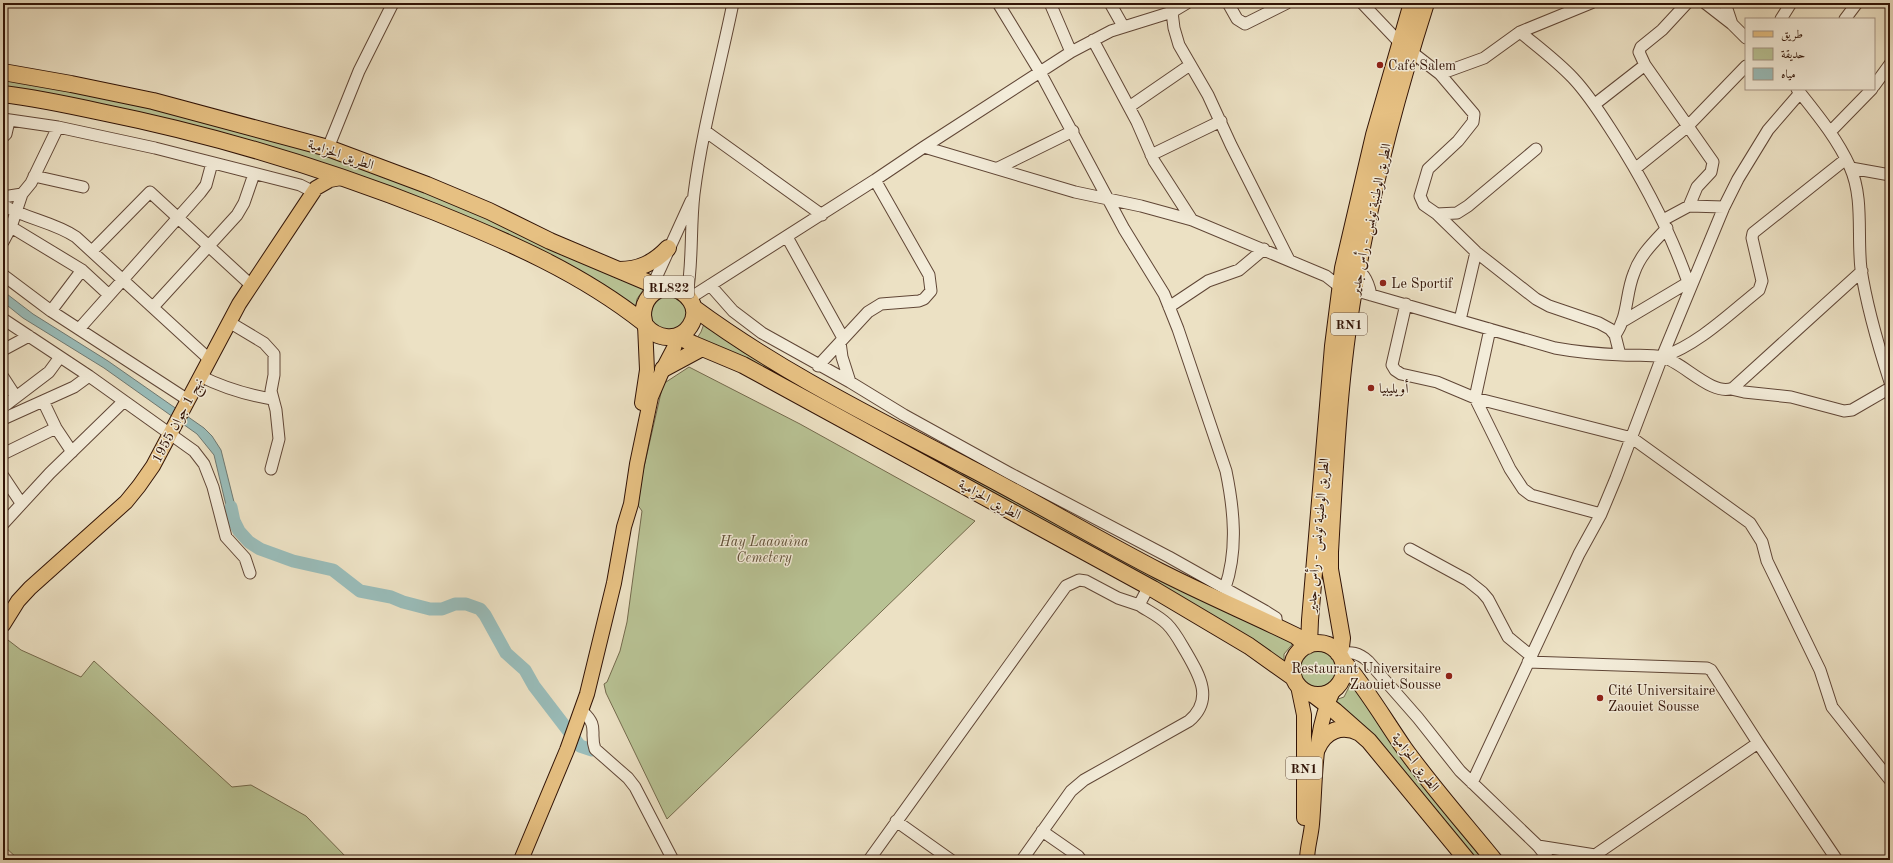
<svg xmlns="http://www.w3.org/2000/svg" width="1893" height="863" viewBox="0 0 1893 863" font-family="'Old Standard TT',Amiri,serif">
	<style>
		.green { fill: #b8c294; stroke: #746a4d }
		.water { fill: #99bcb9; stroke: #6f7871 }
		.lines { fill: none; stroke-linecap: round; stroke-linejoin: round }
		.river { stroke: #99bcb9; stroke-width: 13 }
		.minor-casing { stroke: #604636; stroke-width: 13 }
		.major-casing { stroke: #311306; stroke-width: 16 }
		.highway-casing { stroke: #311306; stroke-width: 18 }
		.minor { stroke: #f3ecd9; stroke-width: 11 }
		.major { stroke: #e6c082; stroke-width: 14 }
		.highway { stroke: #e6c082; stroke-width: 16 }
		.poi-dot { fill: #8f2418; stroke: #f3ecd9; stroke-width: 1.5 }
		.labels { text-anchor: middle; stroke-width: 3; stroke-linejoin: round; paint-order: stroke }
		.shield { fill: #f3ecd9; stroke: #6b5445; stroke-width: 1 }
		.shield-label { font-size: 13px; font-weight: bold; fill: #311306 }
		.poi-label { font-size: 14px; fill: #311306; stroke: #f3ecd9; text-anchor: start }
		.street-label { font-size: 14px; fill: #311306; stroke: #f3ecd9 }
		.park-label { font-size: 14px; font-style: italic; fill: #605038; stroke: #f3ecd9 }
	</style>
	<rect width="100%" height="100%" fill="#ece1c4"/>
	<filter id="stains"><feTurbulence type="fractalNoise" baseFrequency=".005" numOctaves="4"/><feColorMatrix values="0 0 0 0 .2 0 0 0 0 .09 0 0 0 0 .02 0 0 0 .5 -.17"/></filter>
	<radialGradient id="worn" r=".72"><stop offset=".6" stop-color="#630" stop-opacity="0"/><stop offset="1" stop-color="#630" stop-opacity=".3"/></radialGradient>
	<path class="green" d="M3,75L74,87L350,160L647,284L637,299L635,310L440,208L3,89Z
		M672,294L685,303L688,318L672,334L650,325L648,309L657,296Z
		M705,321L713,331L743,352L1002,492L1296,640L1284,654V666L695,341L701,332Z
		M689,367L800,424L975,521L667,819L606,693L604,684L607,682L620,651L627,622L642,511L637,504L641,480L663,384Z
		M8,640L21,650L81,677L94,661L232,787L251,785L306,816L349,860H19L3,845V650Z
		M1299 669a20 20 0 1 1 40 0a20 20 0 1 1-40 0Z
		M1353,676L1485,860H1475L1332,701L1344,697L1349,687Z"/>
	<path class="water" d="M3,291L33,314L108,361L204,428L212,436L221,450L238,518L241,521L229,526L230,522L214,455L197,434L104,368L23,318L3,302Z"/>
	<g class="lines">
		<path class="river" d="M231,507L234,521L239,531L249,542L260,549L293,561L333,570L360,591L391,597L403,602L430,609H442L455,604H466L480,609L485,615L506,653L525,670L534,686L580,746L592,750"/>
		<defs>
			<path id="minor" d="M998,3L1040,72L1124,229L1164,294L1178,329L1226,471C1234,510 1238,550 1225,588
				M1050,3L1071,52
				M1110,3L1123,26
				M1228,3L1237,19L1245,24L1287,3
				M1362,3L1400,43L1440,74L1474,114L1473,122L1458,141L1428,169L1420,196L1424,205L1437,214L1457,213L1468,206L1536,149
				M1687,3L1662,30L1641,47L1639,52L1645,65L1713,162L1711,172L1697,187L1689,206
				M1705,3L1732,24
				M1725,3L1732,24L1746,38
				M1172,12L1174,28L1179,45L1208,95L1231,145L1289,260
				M1781,19L1791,3
				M1845,19L1857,3
				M1520,32C1538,47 1557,61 1573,78C1590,96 1602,116 1615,136C1645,183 1670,231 1688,282
				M1093,40L1137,122L1154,161L1192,220
				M1440,74L1484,58L1520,32L1591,3
				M1874,86L1890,64
				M1797,89C1816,113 1837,138 1850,167C1864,198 1857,236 1861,269C1867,308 1878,345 1890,382
				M1595,104L1645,65
				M1129,107L1190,65
				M3,119L58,127L155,148L300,185L314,192
				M705,131L822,215
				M1830,132L1872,89
				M3,137L6,134L9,121
				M924,147L1075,192L1141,206L1192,220L1326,276L1340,287L1354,290L1555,348C1577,352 1599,354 1622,355C1635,356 1650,354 1662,357C1682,361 1712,397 1733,388L1862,271
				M328,148L359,71L393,3
				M1151,155L1221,121
				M998,168L1073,131
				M1636,168L1687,127L1746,66
				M1851,168L1890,175
				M34,176L83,187
				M3,197L22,194
				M3,205C26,219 54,222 76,237L209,359
				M1437,214L1476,252L1536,299L1549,306L1599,323L1610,329L1615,335L1620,355
				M1663,220L1689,206L1724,207
				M5,227H11L82,270L109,295
				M787,237L843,338
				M3,242L11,227L22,194L31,183L58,127
				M92,251L150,192L252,286
				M1353,269C1365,271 1369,285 1371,295
				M3,275L51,311L188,400
				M710,285L733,311L762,333L850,382L904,415L1009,473L1169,557L1265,611L1276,618L1277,627
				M650,291L691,201
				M687,295C693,262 690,228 694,194C702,130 720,67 733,3
				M690,298L875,180L924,147L1071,52L1111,31L1172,12L1187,3
				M1406,304L1392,365L1395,370L1401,374L1437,382L1475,398L1632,438L1750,523L1762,542L1767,561L1820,670L1832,707L1890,780
				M153,307L237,215L244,203L254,174
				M1169,307L1208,281L1239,270L1264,249
				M51,311L82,270
				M3,319L89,376L194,451L204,464L213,487L226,537L245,558L250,573
				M1460,320L1476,252
				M1625,320L1694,279
				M229,322L264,343L274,354V375L271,391L276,410L279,439L271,469
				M79,329L200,193L206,185L212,163
				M1490,329L1475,398L1510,469L1523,489L1531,495L1601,514
				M1615,335C1629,315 1625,295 1634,273C1640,255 1654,242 1667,228
				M840,342L842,357L850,382
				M3,350L29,336
				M1662,357C1699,344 1729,314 1759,290L1762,281L1752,238L1753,233L1846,159
				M818,366L868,312L881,304L919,301L924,299L931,291L929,275L875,180
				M200,376C222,387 248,395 272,399
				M3,377L16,397
				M1731,389L1744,392L1791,397L1844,411L1852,410L1890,388
				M43,401L56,428L72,452
				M3,407L49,372L60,357
				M3,419L74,387L89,376
				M3,454L56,428
				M3,476L21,503
				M3,524L50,473L124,401
				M1410,549L1467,580L1482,592L1488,599L1508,637L1531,656
				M1339,654C1351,651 1359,653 1368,661L1418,718L1460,771L1538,846L1549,860
				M1528,662L1707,668L1711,670L1758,743
				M582,711C600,727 589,732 595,749L628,778L635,787L673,860
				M1472,783L1579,554L1601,514L1616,478L1662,357L1724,207L1738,179L1768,130L1800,93
				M896,821L951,860
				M1042,831L1078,856L1081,860
				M1538,846L1595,855L1758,743L1837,860
				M869,860L1066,586L1079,580L1086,581L1118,598L1139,605L1149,586
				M1022,860L1071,791L1084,780L1189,721C1214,700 1200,676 1186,652C1180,642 1175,632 1167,624C1159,616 1148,611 1139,605"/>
			<path id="major" d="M642,403L647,370L645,325
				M3,625L18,601L30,588L126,502L139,486L153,466L239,304L316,188L330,180L341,178
				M1298,686L1304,715V818
				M521,860L567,750L587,694L614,583L624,527L631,504L637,464L651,397L663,369L674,348L677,337
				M1307,860C1307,848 1311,836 1312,824C1316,778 1313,732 1333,691"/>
			<path id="highway" d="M3,72L71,84L153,101L328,148L427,185L489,211L550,241L661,288
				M3,94C36,98 69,105 101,112C215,135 327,169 435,212C509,242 581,273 644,323
				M619,270C639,270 654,263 668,248
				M668,287C687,290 702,308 690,326C679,343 656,339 645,325C644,323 644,320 643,316C643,300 652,290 668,287Z
				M694,308C779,371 875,418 968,467C1032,500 1095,538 1159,571C1204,594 1251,614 1296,636L1307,646
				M678,336L693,344L743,365L1153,589L1249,646L1294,678
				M663,369L702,348
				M1292 669a26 26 0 1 1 52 0a26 26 0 1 1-52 0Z
				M1309,645L1310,620L1333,346L1343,268L1374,135L1412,3
				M1338,653L1341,647L1342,638L1330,569V552C1335,464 1339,376 1354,290C1371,192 1396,97 1426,3
				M1343,661C1366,688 1384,719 1404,748C1432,787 1464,823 1494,860
				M1314,695L1335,711L1369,741L1467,860
				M1317,749C1325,730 1342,724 1360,733"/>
		</defs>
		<use href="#minor" class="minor-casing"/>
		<use href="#major" class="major-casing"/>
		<use href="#highway" class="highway-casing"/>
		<use href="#minor" class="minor"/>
		<use href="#major" class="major"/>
		<use href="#highway" class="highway"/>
	</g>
	<g class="poi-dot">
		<circle cx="1380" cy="65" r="4"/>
		<circle cx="1383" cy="283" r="4"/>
		<circle cx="1371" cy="388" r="4"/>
		<circle cx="1449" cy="676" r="4"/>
		<circle cx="1600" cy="698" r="4"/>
	</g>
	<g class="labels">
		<g class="shield">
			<rect x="644" y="276" width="50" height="22" rx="3"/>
			<rect x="1331" y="313" width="36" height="22" rx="3"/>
			<rect x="1286" y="757" width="36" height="22" rx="3"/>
		</g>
		<g class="shield-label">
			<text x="669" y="292">RL822</text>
			<text x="1349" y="329">RN1</text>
			<text x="1304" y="773">RN1</text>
		</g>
		<g class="poi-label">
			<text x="1388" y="70">Café Salem</text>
			<text x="1391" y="288">Le Sportif</text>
			<text x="1379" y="393">أويليبيا</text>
			<text x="1441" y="673" text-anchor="end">Restaurant Universitaire<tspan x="1441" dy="16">Zaouiet Sousse</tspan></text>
			<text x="1608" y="695">Cité Universitaire<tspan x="1608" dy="16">Zaouiet Sousse</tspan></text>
		</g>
		<g class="street-label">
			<text transform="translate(341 154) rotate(19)" y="5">الطريق الحزامية</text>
			<text transform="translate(1370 219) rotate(-78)" y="5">الطريق الوطنية تونس - رأس جدير</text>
			<text transform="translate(177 420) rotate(-62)" y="5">نهج 1 جوان 1955</text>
			<text transform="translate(990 499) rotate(29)" y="5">الطريق الحزامية</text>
			<text transform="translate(1317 535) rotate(-85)" y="5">الطريق الوطنية تونس - رأس جدير</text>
			<text transform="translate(1416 762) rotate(53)" y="5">الطريق الحزامية</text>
		</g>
		<g class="park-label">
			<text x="764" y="546">Hay Laaouina<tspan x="764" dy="16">Cemetery</tspan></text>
		</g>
	</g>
	<rect width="1893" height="863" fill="none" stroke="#ece1c4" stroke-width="16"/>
	<rect x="4" y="4" width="1885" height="855" fill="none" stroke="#311306" stroke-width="2"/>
	<rect x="8" y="8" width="1877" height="847" fill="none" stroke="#311306"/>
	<rect x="1745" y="18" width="130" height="72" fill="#f3ecd9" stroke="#a59585"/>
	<rect x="1753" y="31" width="20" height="6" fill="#e6c082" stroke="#a59585"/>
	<text x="1781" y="38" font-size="12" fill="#311306">طريق</text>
	<rect x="1753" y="48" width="20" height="12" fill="#b8c294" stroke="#a59585"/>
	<text x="1781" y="58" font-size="12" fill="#311306">حديقة</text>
	<rect x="1753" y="68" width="20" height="12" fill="#99bcb9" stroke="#a59585"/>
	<text x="1781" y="78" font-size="12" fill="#311306">مياه</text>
	<rect width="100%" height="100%" filter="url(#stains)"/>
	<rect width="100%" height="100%" fill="url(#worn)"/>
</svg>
